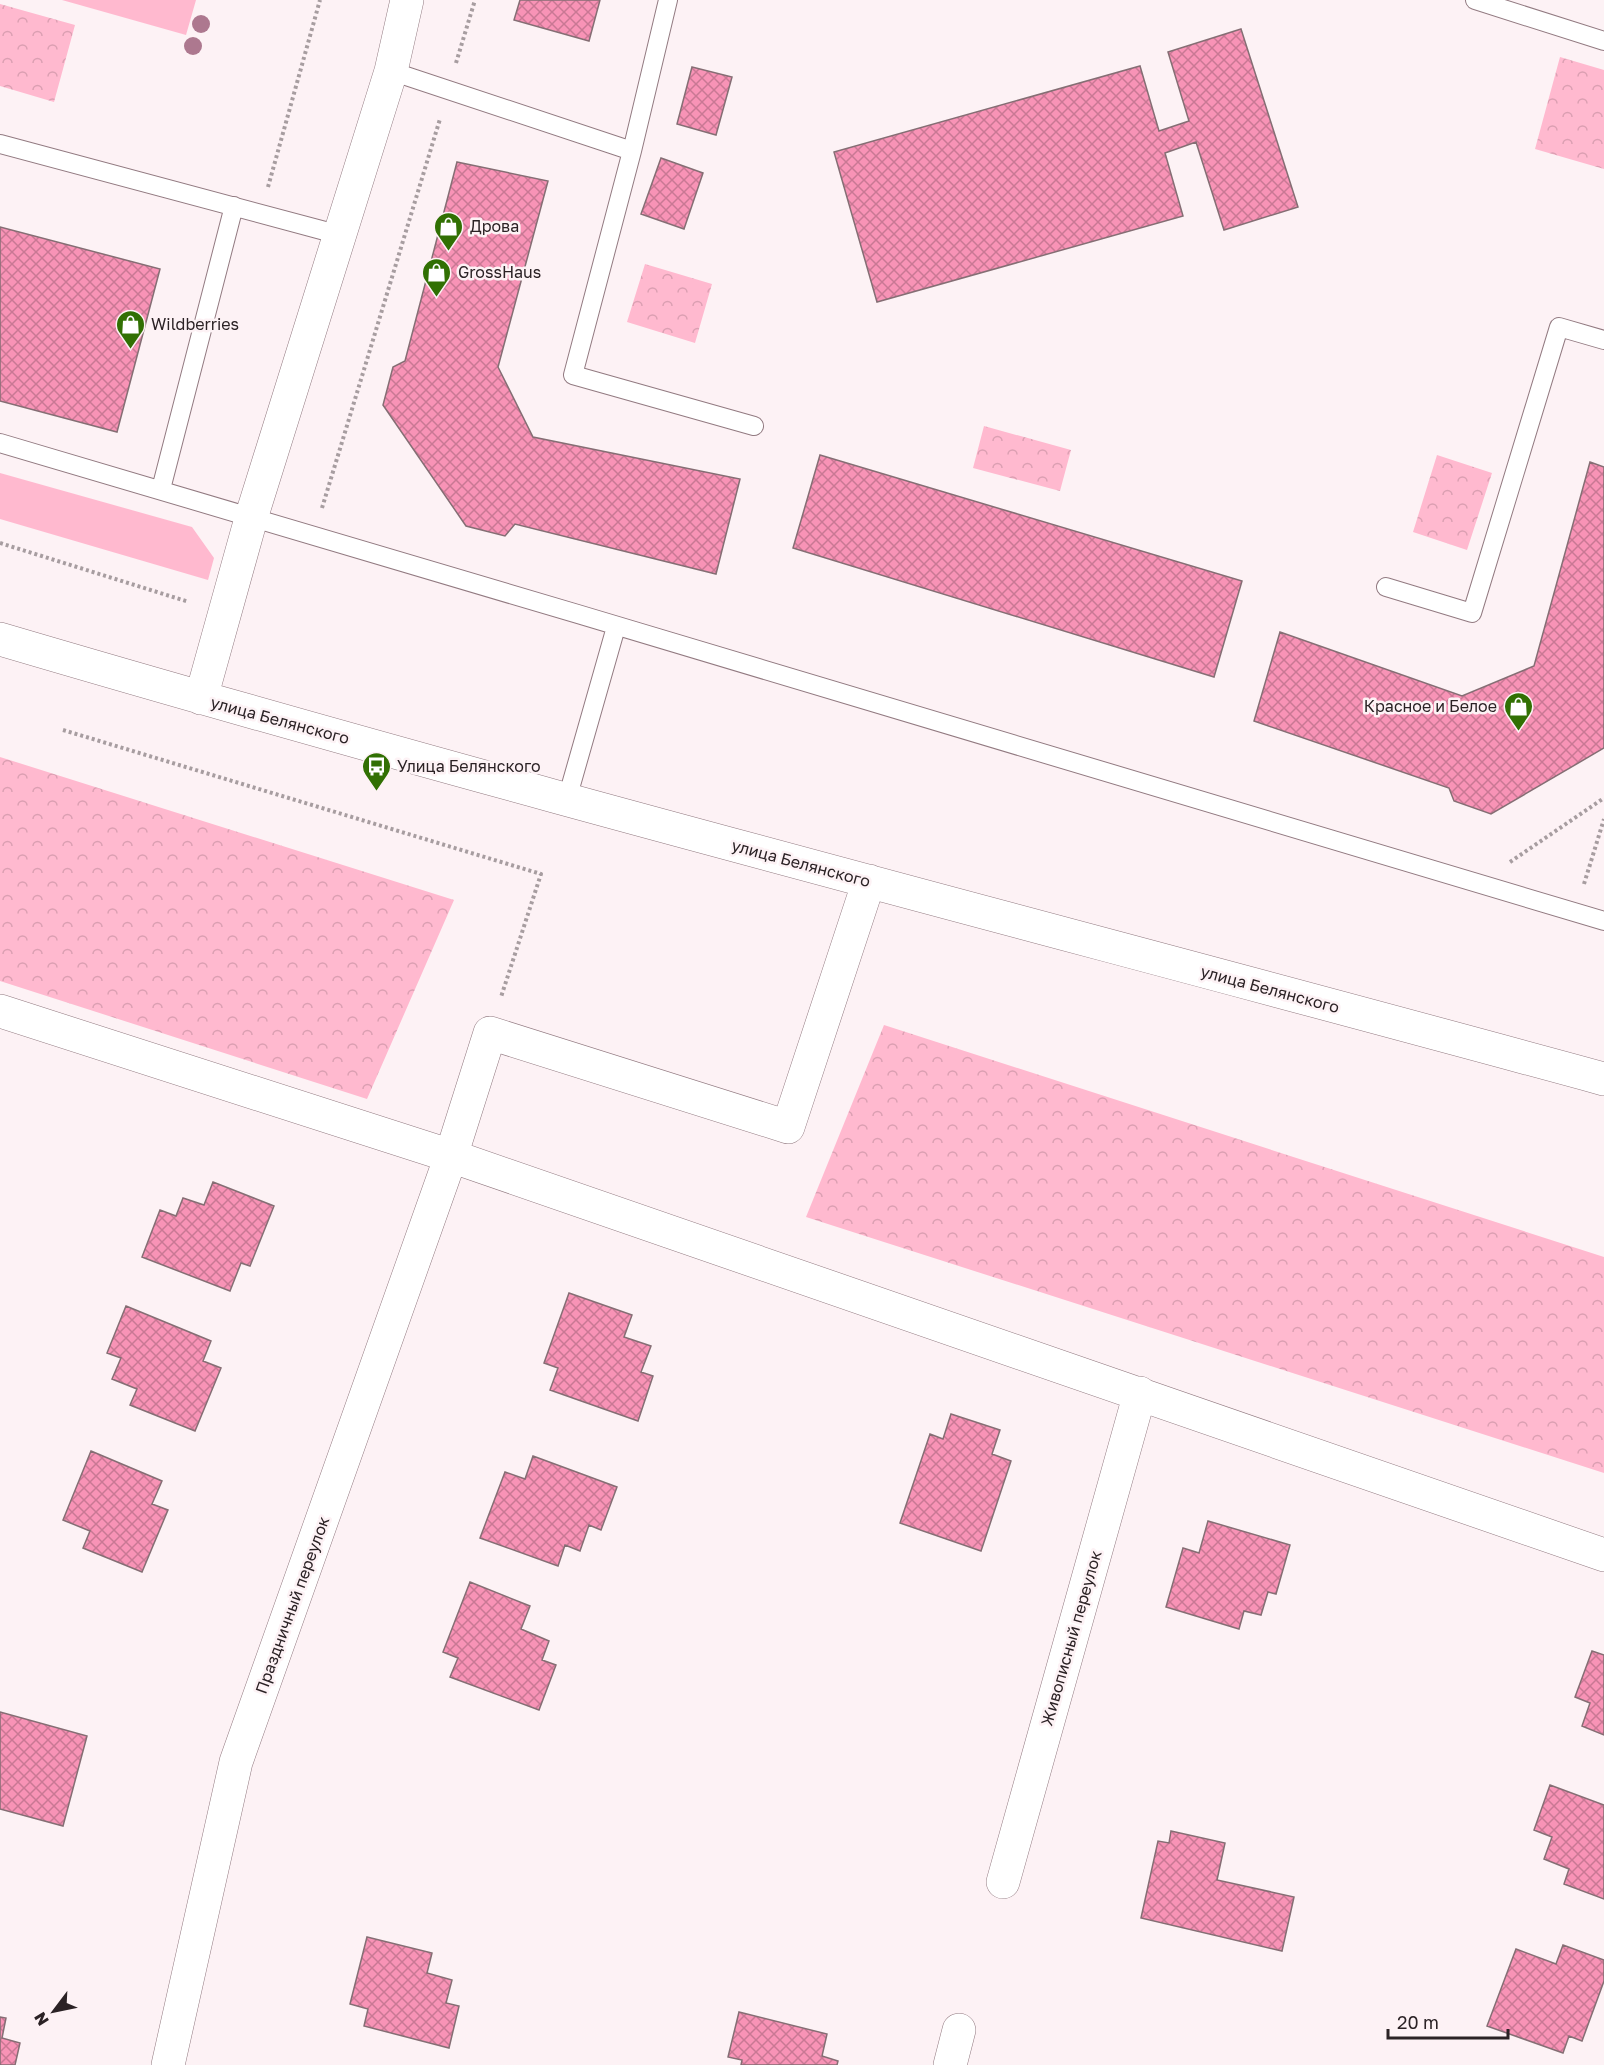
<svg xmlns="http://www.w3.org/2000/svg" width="1604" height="2065" viewBox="0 0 1604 2065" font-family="'Golos Text',sans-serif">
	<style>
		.grass { fill: #ffb9cf }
		.forest { fill: url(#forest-crowns) }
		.building { fill: url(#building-cross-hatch); stroke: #856e74; stroke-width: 1.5 }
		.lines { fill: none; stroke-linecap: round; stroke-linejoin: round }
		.service-casing { stroke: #927a81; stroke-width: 20 }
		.minor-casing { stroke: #927a81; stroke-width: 34 }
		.path { stroke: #a79da0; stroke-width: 4; stroke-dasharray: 3 3; stroke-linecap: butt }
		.service { stroke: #fff; stroke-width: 18 }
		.minor { stroke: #fff; stroke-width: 33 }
		.tree { fill: #ad788f }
		.labels { text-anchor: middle; stroke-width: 5; stroke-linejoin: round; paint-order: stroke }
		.poi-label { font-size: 16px; fill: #2b2225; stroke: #fdf2f5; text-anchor: start }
		.street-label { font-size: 16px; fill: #2b2225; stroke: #fdf2f5 }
	</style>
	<defs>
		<pattern id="forest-crowns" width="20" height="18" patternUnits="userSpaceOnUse" patternTransform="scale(1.5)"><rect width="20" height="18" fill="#ffb9cf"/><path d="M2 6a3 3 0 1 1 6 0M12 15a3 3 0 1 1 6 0" fill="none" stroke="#db9fb2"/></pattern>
		<pattern id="building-cross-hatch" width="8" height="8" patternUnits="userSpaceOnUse" patternTransform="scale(1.5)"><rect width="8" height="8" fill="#f893b6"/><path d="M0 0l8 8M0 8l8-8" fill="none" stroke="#c97894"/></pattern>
	</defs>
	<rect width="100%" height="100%" fill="#fdf2f5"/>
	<path class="grass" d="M62,0H196L186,35Z
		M0,473L192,527L214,558L208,580L0,519Z"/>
	<path class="forest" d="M0,4L75,25L54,102L0,86Z
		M1560,57L1604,70V169L1535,149Z
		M645,264L712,284L695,343L627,322Z
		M984,426L1071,450L1060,491L973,468Z
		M1437,455L1492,473L1467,550L1413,532Z
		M0,757L454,900L367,1099L0,981Z
		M884,1025L1604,1257V1473L806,1217Z"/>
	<path class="building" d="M520,0H600L589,41L514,20Z
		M1241,29L1298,207L1224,230L1196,142L1165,153L1183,216L877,302L834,152L1140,66L1159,131L1189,121L1168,52Z
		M692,67L732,77L716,135L677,124Z
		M661,158L703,173L684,229L641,214Z
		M457,162L548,181L498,367L533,437L740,479L716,574L515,524L505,536L466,526L383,405L393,367L405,361Z
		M0,227L160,269L117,432L0,401Z
		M820,455L1242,581L1214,677L793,548Z
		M1590,462L1604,467V748L1491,814L1454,801L1449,788L1254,721L1280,632L1462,696L1534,666Z
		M213,1182L274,1206L250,1266L241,1263L230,1291L142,1257L160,1210L176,1216L183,1198L204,1205Z
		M569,1293L632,1315L624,1337L651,1346L641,1372L653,1376L638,1421L550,1390L558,1368L544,1363Z
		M126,1306L211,1341L203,1361L221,1368L195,1431L130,1405L137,1389L112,1379L121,1358L107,1353Z
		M951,1414L1000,1430L992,1454L1011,1461L981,1551L900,1523L930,1434L943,1439Z
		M91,1451L162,1481L152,1504L168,1510L142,1572L83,1548L90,1531L63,1520Z
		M533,1456L617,1487L601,1530L589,1525L580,1551L565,1545L558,1566L480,1538L505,1472L525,1479Z
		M1208,1521L1290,1545L1276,1594L1268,1592L1261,1615L1244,1611L1239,1629L1166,1607L1183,1548L1199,1553Z
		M470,1582L530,1606L521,1629L549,1641L542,1660L556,1665L539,1710L450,1677L458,1658L443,1652Z
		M1592,1651L1604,1655V1735L1582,1726L1590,1703L1575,1697Z
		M0,1712L87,1736L63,1826L0,1809Z
		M1550,1785L1604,1805V1899L1564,1884L1569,1869L1544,1859L1552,1837L1534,1830Z
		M1171,1831L1225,1843L1217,1880L1294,1897L1282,1951L1141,1918L1158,1841L1169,1843Z
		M367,1937L432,1953L427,1973L452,1980L446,2003L459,2006L449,2048L364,2026L368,2009L350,2004Z
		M1563,1945L1604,1960V1981L1582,2041L1569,2036L1563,2053L1487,2026L1516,1949L1556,1964Z
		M739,2012L827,2034L822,2056L838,2061L837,2065H741L742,2060L728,2057Z
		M0,2017L6,2018L2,2038L20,2043L15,2065H0Z"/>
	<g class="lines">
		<defs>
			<path id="service" d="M1475,0L1604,41
				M391,71L632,151L573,375L754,426
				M0,144L340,235
				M632,151L668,0
				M0,443C536,598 1068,765 1604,921
				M161,489L234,206
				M1386,587L1472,613L1559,327L1604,340
				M567,799L616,627"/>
			<path id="minor" d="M0,639C532,796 1069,933 1604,1079
				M201,698L252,515L391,71L407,0
				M0,1011L451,1156L1604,1555
				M1003,1882L1140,1393
				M168,2065L236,1762L451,1156L490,1033L788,1127L869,881
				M950,2065L959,2030"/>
		</defs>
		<use href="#service" class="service-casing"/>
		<use href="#minor" class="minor-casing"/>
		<path class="path" d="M456,63L475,0
			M268,187L320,0
			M322,508L440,119
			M0,543L189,602
			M63,730L541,874L501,997
			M1510,862L1604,798
			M1584,884L1604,819"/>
		<use href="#service" class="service"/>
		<use href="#minor" class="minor"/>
	</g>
	<g class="tree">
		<circle cx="201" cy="24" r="9"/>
		<circle cx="193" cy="46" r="9"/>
	</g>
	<defs>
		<symbol id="shop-pin" viewBox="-11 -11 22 30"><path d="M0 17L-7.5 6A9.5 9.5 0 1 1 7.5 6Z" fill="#317003" stroke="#fdf2f5"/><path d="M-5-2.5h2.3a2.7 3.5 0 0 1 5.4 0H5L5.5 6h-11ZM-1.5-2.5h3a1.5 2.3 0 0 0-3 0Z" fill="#fff"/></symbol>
		<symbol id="bus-pin" viewBox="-11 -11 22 30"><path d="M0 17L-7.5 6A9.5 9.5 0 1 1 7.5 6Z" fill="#317003" stroke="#fdf2f5"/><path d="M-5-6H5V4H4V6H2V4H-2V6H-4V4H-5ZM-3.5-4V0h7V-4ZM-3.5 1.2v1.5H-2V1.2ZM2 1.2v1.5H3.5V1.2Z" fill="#fff"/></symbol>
	</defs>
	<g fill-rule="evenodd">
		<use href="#shop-pin" x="432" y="210" width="33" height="45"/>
		<use href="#shop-pin" x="420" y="256" width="33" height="45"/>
		<use href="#shop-pin" x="114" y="308" width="33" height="45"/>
		<use href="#shop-pin" x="1502" y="690" width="33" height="45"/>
		<use href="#bus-pin" x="360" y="750" width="33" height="45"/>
	</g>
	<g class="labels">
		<g class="poi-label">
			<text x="470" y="232">Дрова</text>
			<text x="458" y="278">GrossHaus</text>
			<text x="151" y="330">Wildberries</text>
			<text x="1497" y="712" text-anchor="end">Красное и Белое</text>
			<text x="397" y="772">Улица Белянского</text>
		</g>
		<g class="street-label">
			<text transform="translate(280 720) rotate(15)" y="6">улица Белянского</text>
			<text transform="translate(801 863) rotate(15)" y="6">улица Белянского</text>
			<text transform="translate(1270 989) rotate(15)" y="6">улица Белянского</text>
			<text transform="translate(292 1605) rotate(-70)" y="6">Праздничный переулок</text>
			<text transform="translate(1071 1638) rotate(-74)" y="6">Живописный переулок</text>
		</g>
	</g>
	<g transform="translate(54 2011) rotate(238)" stroke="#fdf2f5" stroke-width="4.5" paint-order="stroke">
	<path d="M0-4.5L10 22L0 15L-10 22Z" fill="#2b2225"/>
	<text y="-9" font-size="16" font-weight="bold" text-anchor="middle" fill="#2b2225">N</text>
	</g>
	<path d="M1388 2029v9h120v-9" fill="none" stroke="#2b2225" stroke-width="3"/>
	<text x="1397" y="2029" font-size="18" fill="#2b2225" stroke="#fdf2f5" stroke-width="4.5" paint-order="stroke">20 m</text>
</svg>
